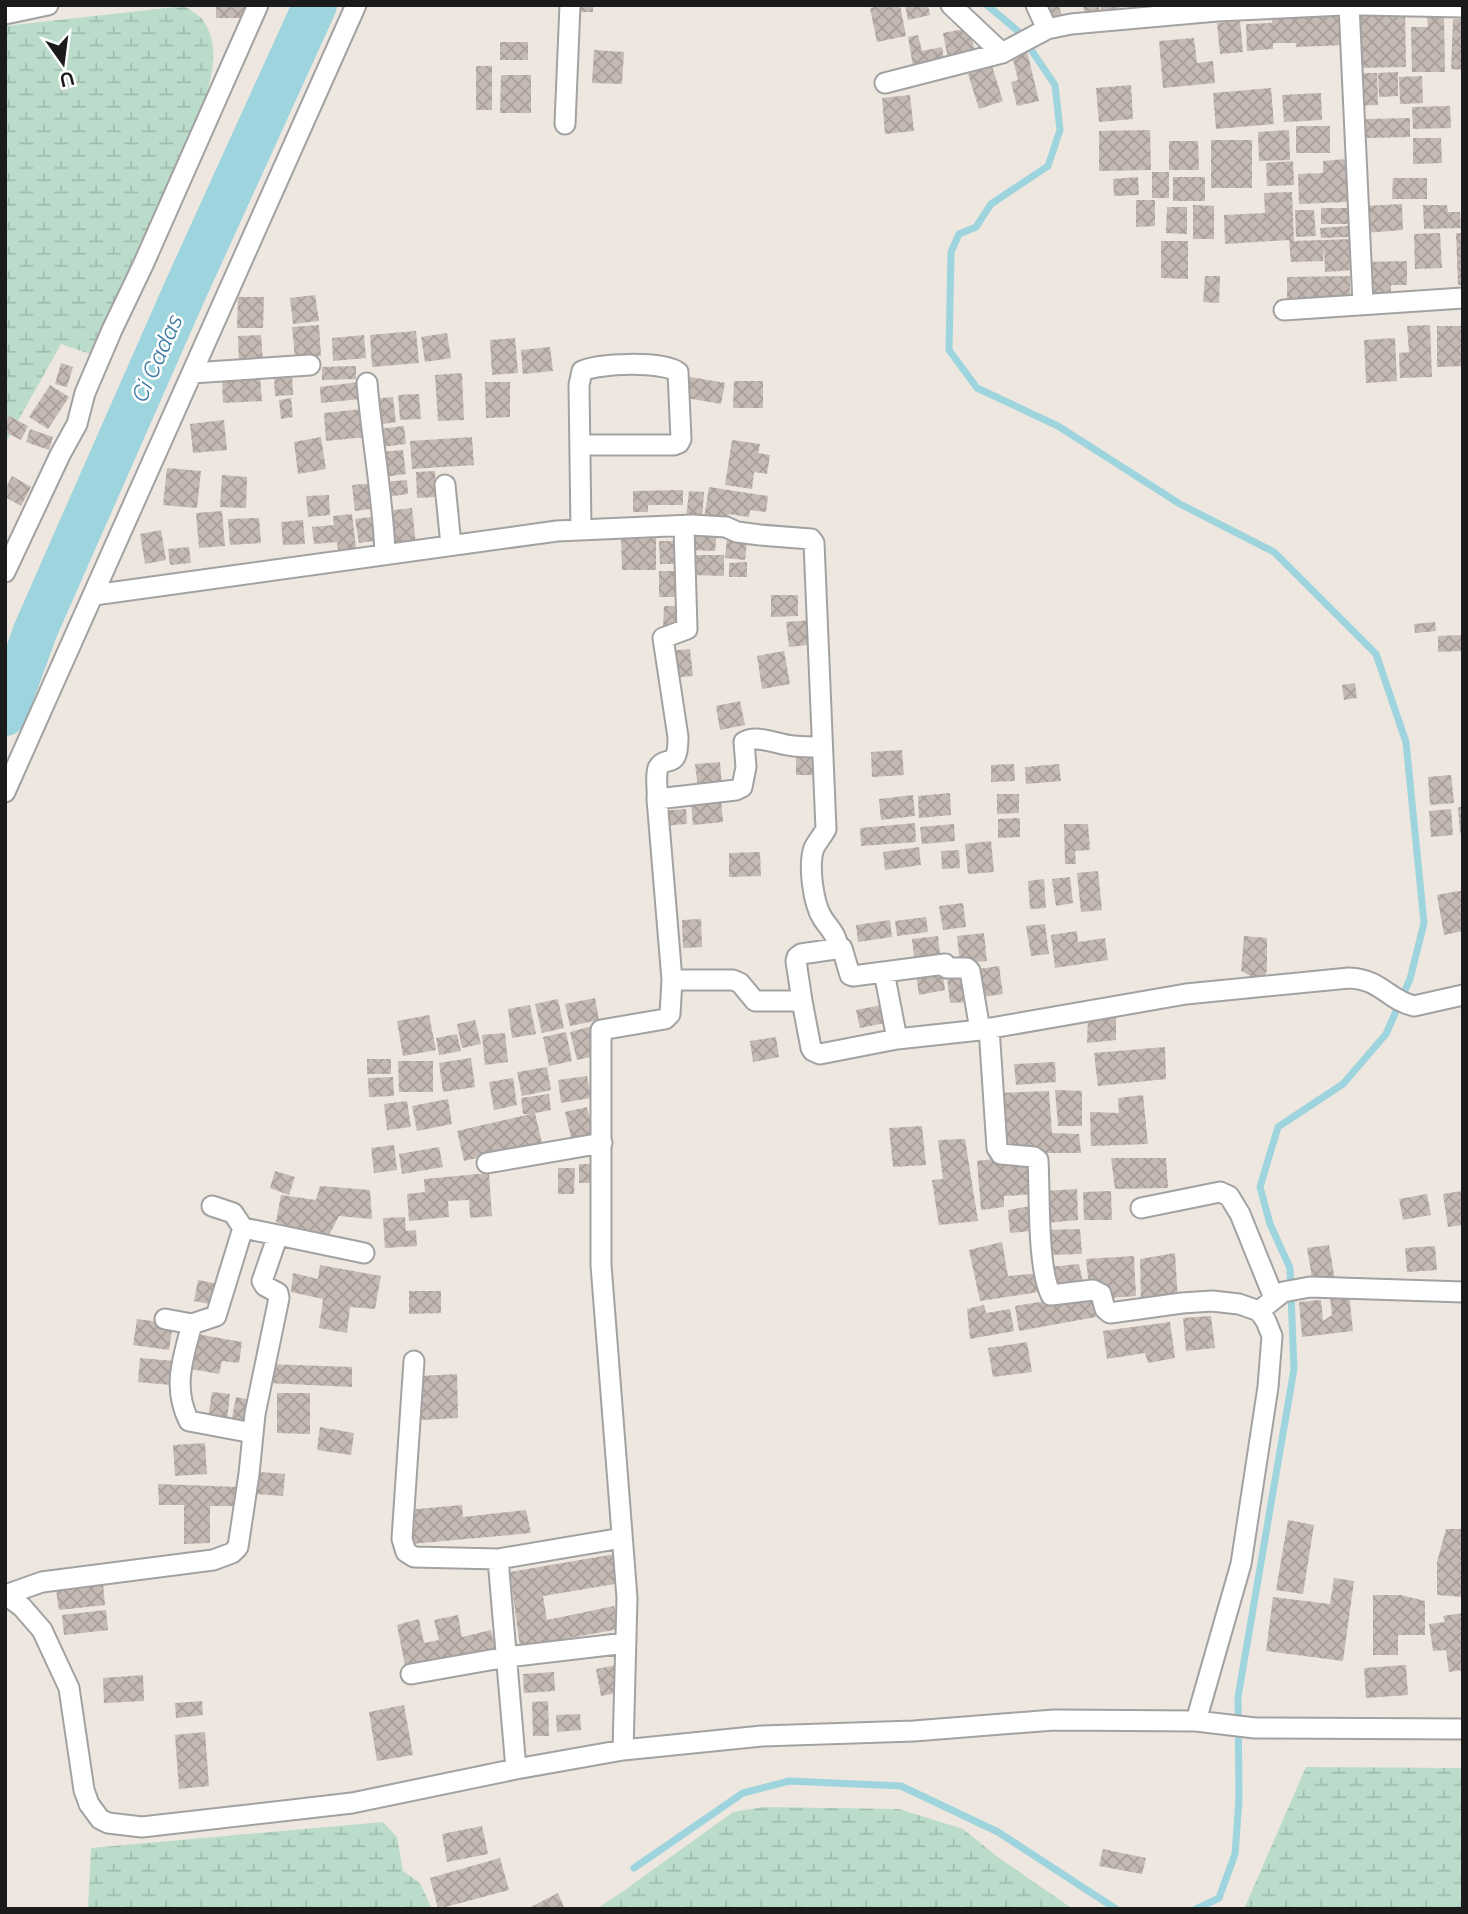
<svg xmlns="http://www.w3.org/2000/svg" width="1468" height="1914" viewBox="0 0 1468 1914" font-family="Raleway,sans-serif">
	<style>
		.wetland { fill: url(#wetland-marsh) }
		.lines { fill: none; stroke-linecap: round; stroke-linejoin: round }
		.stream { stroke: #9dd4dd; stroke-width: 7 }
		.river { stroke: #9dd4dd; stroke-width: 44 }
		.building { fill: url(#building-cross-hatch) }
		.street-casing { stroke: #a2a2a2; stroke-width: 23 }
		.street { stroke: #fff; stroke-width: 19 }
		.labels { text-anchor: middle; stroke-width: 5; stroke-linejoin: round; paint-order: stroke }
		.water-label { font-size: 23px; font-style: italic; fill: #417ba5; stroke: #fff }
	</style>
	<defs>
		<pattern id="wetland-marsh" width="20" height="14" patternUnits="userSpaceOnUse" patternTransform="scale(1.75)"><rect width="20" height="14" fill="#bbdcca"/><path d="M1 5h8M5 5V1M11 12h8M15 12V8" fill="none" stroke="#a0bcad"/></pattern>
		<pattern id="building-cross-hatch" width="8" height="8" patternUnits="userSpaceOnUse" patternTransform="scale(1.75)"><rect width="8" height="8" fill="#c5b9b3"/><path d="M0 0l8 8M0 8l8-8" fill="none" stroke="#a99e99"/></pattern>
	</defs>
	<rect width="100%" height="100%" fill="#ede7df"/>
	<path class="wetland" d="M184,6C190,10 198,14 202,19C223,47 210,83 201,112L93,355L61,344L5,444V26Z
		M1306,1767L1463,1768V1909H1244Z
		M764,1807L899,1809L963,1829L999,1858L1073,1909H596L622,1892L733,1812Z
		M383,1822L397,1837L403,1871L420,1883L432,1909H88L91,1848Z"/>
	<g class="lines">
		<path class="stream" d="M987,5L1019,32L1055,85L1060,130L1048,166L991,204L976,227L959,234L951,252L949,350L977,388L1058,426L1180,504L1274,552L1376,654L1406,742L1424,923L1410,979L1386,1034L1343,1084L1278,1127L1260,1187L1270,1224L1290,1268L1294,1369L1238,1697L1239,1799L1235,1854L1219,1898L1196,1909
			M634,1868L743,1793L789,1781L901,1786L998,1832L1116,1909"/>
		<path class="river" d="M5,714L36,629L184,293L315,5"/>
	</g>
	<path class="building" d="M216,5H246V18H216Z
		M574,5H593V12H574Z
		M882,5H900L906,36L877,42L870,8Z
		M905,5H928L930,15L908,20Z
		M1042,5H1059L1063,21L1047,26Z
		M1083,5H1098L1100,10L1085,14Z
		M1100,5H1126V6L1102,12Z
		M1347,13L1348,45L1296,47V43H1273V49L1247,51L1246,24L1272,23V16Z
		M1405,13L1406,67L1356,68L1355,14Z
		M1444,15L1445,72H1412L1411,27H1428L1427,16Z
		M1453,19H1463V70L1451,69Z
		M1240,21L1243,52L1220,54L1217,23Z
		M970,28L975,53L948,59L943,33Z
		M918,35L922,51L942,47L944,60L913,66L908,37Z
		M1194,38L1197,63L1213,61L1215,83L1163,88L1159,41Z
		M500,42H528V60H500Z
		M594,50L624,52L622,84L592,83Z
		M1027,51L1039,101L1017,106L1011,82L1018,80L1012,55Z
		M476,66H492V110H476Z
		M992,66L1003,101L979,109L968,74Z
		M1398,72V96L1379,97L1378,73Z
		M1356,73H1377L1378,105L1356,106Z
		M501,75H531V113H500Z
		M1422,76L1423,103L1400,104L1399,77Z
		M1131,85L1133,119L1099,122L1096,88Z
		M1271,88L1274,124L1216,129L1213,93Z
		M1321,93L1322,120L1284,122L1282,95Z
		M910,95L914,131L885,134L882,98Z
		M1450,106L1451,128L1413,129L1412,107Z
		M1410,118V137L1366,138V119Z
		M1296,126H1330V153H1296Z
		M1150,130L1151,170L1099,171V131Z
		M1289,130L1290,160L1259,161L1258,132Z
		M1413,138H1441L1442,163L1413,164Z
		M1211,140H1252V188H1211Z
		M1169,141H1198L1199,170H1169Z
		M1346,159L1347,202L1299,204L1298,174L1323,173V161Z
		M1293,161L1294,185L1267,186L1266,163Z
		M1152,172H1169V198H1152Z
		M1138,177L1139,195L1114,196L1113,179Z
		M1173,177H1205V201H1173Z
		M1393,178H1427V199H1392Z
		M1292,192L1294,241L1353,239L1354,270L1325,272L1324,245L1323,261L1291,262L1289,240L1225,244L1224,215L1265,213L1264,193Z
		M1136,200H1155V226L1136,227Z
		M1402,204L1403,230L1365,233L1364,206Z
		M1193,205L1214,206V239H1193Z
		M1423,205H1447L1448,212H1460L1461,228L1424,229Z
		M1167,207H1187V234L1166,233Z
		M1321,208H1348V224H1321Z
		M1295,210H1314L1316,236L1296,237Z
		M1349,226V237L1321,238L1320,228Z
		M1440,233L1442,268L1415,269L1414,234Z
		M1456,233H1463V285H1458Z
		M1161,241H1188V279L1161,278Z
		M1407,261V285H1391V293H1365L1364,262Z
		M1205,276H1220L1219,303L1203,302Z
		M1350,276V299L1287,301V277Z
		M315,295L319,321L293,324L290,298Z
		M238,297H264L263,328H237Z
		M319,325L321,356L295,358L292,327Z
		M1430,325L1432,377L1400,378L1399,353L1409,352L1407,326Z
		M1437,326H1463V366L1437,367Z
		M416,331L419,363L372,367L370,335Z
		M447,333L451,358L425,362L421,337Z
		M261,335L263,362L239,363L238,336Z
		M364,335L366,358L333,361L332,338Z
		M515,338L518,373L492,375L490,340Z
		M1395,338L1397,381L1366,383L1364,340Z
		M550,347L553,371L523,374L521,350Z
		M61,363L73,367L67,387L55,384Z
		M356,366V379L322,380V367Z
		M292,373L293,395L275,396L274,374Z
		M462,373L464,420L438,421L435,375Z
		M685,376L725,383L721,404L681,397Z
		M260,377L262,401L223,403L222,379Z
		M734,381H763V408H733Z
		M359,382L360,399L321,403L320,387Z
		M485,382H510V417L486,418Z
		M50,385L69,397L48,429L29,417Z
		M419,394L421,419L400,420L398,395Z
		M393,397L396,422L377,425L373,399Z
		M291,398L293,417L281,419L279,400Z
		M363,409L366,437L326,441L324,413Z
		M9,416L28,426L21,440L5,432V423Z
		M224,420L227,450L193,453L190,424Z
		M404,426L406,444L381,447L378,429Z
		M30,429L53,437L49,450L26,442Z
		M321,437L326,469L298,474L294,442Z
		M472,437L474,465L412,469L410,441Z
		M732,440L760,444L758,453L770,455L767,474L754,472L752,489L725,485Z
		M403,450L406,474L384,477L381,452Z
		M167,468L201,471L197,508L163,505Z
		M435,471L436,497L417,498L416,472Z
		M222,475L247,477L246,508L220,507Z
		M12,476L31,487L21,506L5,497V489Z
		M407,480L408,494L386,497L384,482Z
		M376,483L379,508L355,511L352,485Z
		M709,487L768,496L766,512L750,510L749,517L729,514L727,522L704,519Z
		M683,490V505H648V512H633V491Z
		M689,491L704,492L702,520L686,519Z
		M329,495L330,515L308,517L306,496Z
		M412,508L416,545L390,549L386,511Z
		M222,511L225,546L199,548L196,513Z
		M352,514L356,548L338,550L337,542L314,544L312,527L334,525L333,516Z
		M371,517L374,541L359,543L355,519Z
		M259,518L261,543L230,545L228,519Z
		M303,520L305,544L283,545L281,522Z
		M691,528L717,529L715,551L690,550Z
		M161,530L166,560L145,564L140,534Z
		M656,538V570H622L621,539Z
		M727,539L747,542L745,560L725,558Z
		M659,541H681L682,564H660Z
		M189,547L191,563L170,565L168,549Z
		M692,555H724V576L692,575Z
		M747,562V577H729V563Z
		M659,571H683V597H659Z
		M771,595H798V616L771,617Z
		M664,606H685V629H663Z
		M813,620L815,644L789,647L786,622Z
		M1435,622L1436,631L1415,633L1414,624Z
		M1463,635V651L1438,652V636Z
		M690,649L693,676L672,678L669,651Z
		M784,651L790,684L762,689L757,656Z
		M1355,683L1357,698L1344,700L1342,685Z
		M740,701L745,725L720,730L716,706Z
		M902,750L904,775L872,777L871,752Z
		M796,758H818L819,775H796Z
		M720,762L722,786L698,788L695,764Z
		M1014,764L1015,781L991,782V765Z
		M1059,764L1061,781L1026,784L1025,767Z
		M1451,775L1454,803L1430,805L1428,777Z
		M950,793L951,815L919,818L918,796Z
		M997,794H1019V813L997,814Z
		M913,795L915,816L881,820L879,799Z
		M721,800L723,822L693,825L691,803Z
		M1458,807H1463V832L1460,833Z
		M686,809L687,824L662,826L661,811Z
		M1451,809L1453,835L1431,837L1429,811Z
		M1020,818V837L998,838V819Z
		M915,823L916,842L861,846L860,828Z
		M954,824L955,841L922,844L920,827Z
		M1064,824H1088L1090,850L1075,851L1076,864H1065Z
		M991,841L994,872L968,874L965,844Z
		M919,847L921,865L885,870L883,852Z
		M959,850L960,868L942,869L941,851Z
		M760,852L761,876L729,877V853Z
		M1098,871L1102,910L1081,912L1077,873Z
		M1070,877L1073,903L1056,906L1052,879Z
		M1044,879L1046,908L1030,909L1028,881Z
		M1458,891H1463V931L1444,935L1437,895Z
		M963,903L966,927L943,930L939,906Z
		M926,917L928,932L897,936L895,921Z
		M701,919L702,947L683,948L682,920Z
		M890,920L892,937L858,942L856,925Z
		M1045,924L1049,954L1031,956L1026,926Z
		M1077,931L1078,942L1105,938L1108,960L1055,968L1051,935Z
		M984,933L987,961L960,963L957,936Z
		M938,936L940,954L914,957L912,939Z
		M1244,936L1267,938V971L1261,981L1241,971Z
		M999,966L1003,994L982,997L978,969Z
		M942,970L945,990L919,995L916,974Z
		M964,975L967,1002L950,1003L947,977Z
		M595,998L599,1020L570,1026L565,1004Z
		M558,999L564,1028L542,1033L535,1004Z
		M887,1004L890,1022L860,1028L856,1010Z
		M530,1005L536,1034L512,1038L508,1009Z
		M429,1015L436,1050L403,1056L397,1021Z
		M1116,1016V1040L1087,1043L1088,1018Z
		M475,1020L481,1044L462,1048L457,1024Z
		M592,1026L599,1055L577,1060L570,1032Z
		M566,1032L572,1061L549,1066L543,1037Z
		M505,1033L508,1062L485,1065L482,1035Z
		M457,1034L461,1051L439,1055L436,1038Z
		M776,1037L779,1057L753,1062L750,1041Z
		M1165,1047L1166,1079L1098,1086L1094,1053Z
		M471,1058L475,1087L443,1092L439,1063Z
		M367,1059H391V1074H367Z
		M398,1061H433V1092H399Z
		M1055,1062L1056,1082L1016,1085L1014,1064Z
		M547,1067L551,1090L522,1096L517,1072Z
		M587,1076L591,1098L561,1103L558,1080Z
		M393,1077L394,1096L369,1097L368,1078Z
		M513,1078L517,1105L494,1110L489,1082Z
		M1055,1090L1082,1091V1126H1058Z
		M1049,1091L1052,1133L1079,1134L1081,1153H1006L998,1093Z
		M549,1094L551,1110L535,1113L542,1143L464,1161L457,1131L531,1114H523L521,1098Z
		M1143,1095L1148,1144L1091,1146L1090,1112L1119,1113L1118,1098Z
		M448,1099L452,1124L417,1131L412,1106Z
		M407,1101L411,1127L387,1130L384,1104Z
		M587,1107L594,1136L572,1141L565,1112Z
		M922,1126L926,1165L893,1167L889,1128Z
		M965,1139L978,1221L939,1225L932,1180L943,1179L938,1140Z
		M394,1145L397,1170L374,1173L371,1148Z
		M439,1147L443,1167L402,1174L399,1154Z
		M1009,1157L1010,1165L1032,1162L1036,1194L1004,1196V1207L981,1210L977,1161Z
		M1111,1158H1166L1168,1188L1115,1189Z
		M579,1164H597V1183H579Z
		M558,1168H575L574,1194H558Z
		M275,1171L295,1177L289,1195L270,1188Z
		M489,1173L492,1216L470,1218L469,1200L448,1201L449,1217L409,1221L407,1194L425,1192L424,1179Z
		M320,1186L370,1190L372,1219L339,1216L327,1239L276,1222L281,1195L316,1200Z
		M1077,1189L1078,1220L1045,1223V1191Z
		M1111,1191L1112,1220H1084L1083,1192Z
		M1462,1191L1463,1225L1448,1227L1443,1194Z
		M1427,1194L1431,1215L1403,1220L1399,1199Z
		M1037,1205L1039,1230L1010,1233L1008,1210Z
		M405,1217L406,1231L416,1230L417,1246L385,1248L383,1218Z
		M1080,1229L1082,1254L1045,1255L1044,1230Z
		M1002,1242L1008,1276L1041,1273L1045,1291L980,1301L969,1250Z
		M1329,1245L1335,1280L1313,1283L1307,1248Z
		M1435,1246L1437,1270L1407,1272L1405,1248Z
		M1175,1253L1178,1300L1141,1303L1140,1259Z
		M1134,1256L1136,1296L1107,1298L1106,1285L1089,1286L1086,1259Z
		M1079,1264L1084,1287L1051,1291L1048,1267Z
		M320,1265L381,1276L375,1309L350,1307L347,1333L319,1328L323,1299L291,1292L293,1273L318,1279Z
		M198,1280L219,1284L215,1305L194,1301Z
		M409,1291H441V1313L409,1314Z
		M1090,1294L1096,1317L1019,1331L1015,1306Z
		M1349,1294L1353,1331L1302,1337L1299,1302L1321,1300L1323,1321L1332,1315L1330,1296Z
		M984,1305L986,1313L1010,1309L1014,1331L970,1339L967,1309Z
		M1211,1316L1215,1348L1186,1351L1183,1318Z
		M137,1319L173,1324L169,1350L133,1345Z
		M1170,1322L1175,1358L1148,1363L1145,1353L1107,1359L1103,1331Z
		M191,1333L242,1342L239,1363L222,1361L219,1374L185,1368Z
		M1027,1342L1032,1372L993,1377L988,1348Z
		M140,1358L174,1361L171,1385L138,1382Z
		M268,1364L352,1367V1387L267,1383Z
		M457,1374L458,1418L421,1420L420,1376Z
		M212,1392L230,1394L227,1420L208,1418Z
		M277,1393H310V1434L277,1433Z
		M236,1397L251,1400L247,1426L231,1423Z
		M320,1427L354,1433L351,1455L317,1450Z
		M205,1443L207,1474L175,1476L173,1445Z
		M259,1472L285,1474L283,1496L257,1494Z
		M158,1484L240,1487L239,1506H210V1543L184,1544V1505H159Z
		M462,1505L463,1517L526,1510L531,1533L411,1544L406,1510Z
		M1288,1520L1314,1525L1303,1594L1276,1590Z
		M1446,1529H1463V1597L1437,1595V1562Z
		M615,1554L619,1571L615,1584L543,1596L547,1620L614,1606L619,1629L520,1647L510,1572Z
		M1334,1578L1354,1581L1343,1661L1266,1651L1273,1597L1330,1604Z
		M103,1584L105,1605L59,1610L56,1590Z
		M1373,1595H1401L1425,1601V1635H1398V1655H1373Z
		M106,1610L108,1630L64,1635L62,1615Z
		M1463,1613V1670L1449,1672L1446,1650L1433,1651L1429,1624L1445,1622L1443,1616Z
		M458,1615L462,1637L491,1630L495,1648L405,1666L397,1625L419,1619L424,1643L439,1640L434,1620Z
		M617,1665L622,1692L601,1696L596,1669Z
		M1406,1665L1408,1695L1366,1698L1364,1668Z
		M554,1672L555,1691L524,1693L523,1674Z
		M143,1675L144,1701L104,1703L103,1678Z
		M202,1701L203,1715L176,1718L175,1703Z
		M548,1701L549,1736H533L532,1702Z
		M404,1705L413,1755L377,1761L369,1712Z
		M580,1714L581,1730L557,1732L556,1715Z
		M205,1732L209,1786L179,1789L175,1735Z
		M482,1826L488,1854L447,1862L442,1834Z
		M1103,1849L1146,1858L1142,1874L1099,1866Z
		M500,1858L509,1890L438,1909L430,1878Z
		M558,1893L565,1909H527Z"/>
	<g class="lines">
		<defs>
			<path id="street" d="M951,5L1002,53
				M1036,5L1047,29
				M1349,5L1363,304
				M1362,5L1463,7
				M5,14L48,5
				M885,83L1002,53L1047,29L1071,24L1217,11L1344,5
				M565,124L570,5
				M1284,310L1463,298
				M192,373L310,365
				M367,383C372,441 383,497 385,554
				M580,445H674L679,443L681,439L678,372C662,361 599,363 582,371L579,385L581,530
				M445,485L451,545
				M5,572L60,455L77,424L85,393L112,330L143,265L258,5
				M94,595L557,531L692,525L726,527L737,532L760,535L811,539L814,543L826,829C823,835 817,842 814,848C808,865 813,904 823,919C832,932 834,931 839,948
				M5,792L356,5
				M657,799L736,790L742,787L746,767L744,742C758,734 778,745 794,746C803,747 813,747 822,747
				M884,972L897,1039
				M672,980L657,799C658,790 655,776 658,768C666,753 678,773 678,737L663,638L687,629L684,527
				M802,1001L796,961L797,957L801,954L842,948L850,975L853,976L945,964L947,968H967L970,971L980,1030
				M989,1028L997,1148L1001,1154L1034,1157L1038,1160C1040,1193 1037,1267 1051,1295L1093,1290L1101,1294L1105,1309L1110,1313L1182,1303L1212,1301L1239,1304L1259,1311L1266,1321L1272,1336L1268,1387L1241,1564L1196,1721
				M487,1163L602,1143
				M212,1206L233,1213L243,1228L278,1235
				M1141,1208L1220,1192L1229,1196L1240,1214L1274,1298
				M1259,1311L1283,1292L1310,1287L1463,1292
				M165,1319L192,1324L216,1316L243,1228
				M192,1324C183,1358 172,1388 189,1421L253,1433
				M414,1361L402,1539L406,1552L414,1557L498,1559
				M5,1594L22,1607L42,1630L69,1688L84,1790L89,1804L100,1819L108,1823L142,1827L352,1803L516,1769L623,1750L762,1736L914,1731L1054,1720L1196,1721L1255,1728L1463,1729
				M8,1594L42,1582L213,1560L232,1553L238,1547L249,1474L255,1414L279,1298L278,1293L265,1286L262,1281L278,1235L364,1253
				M411,1674L507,1657L626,1643
				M623,1750L627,1598L601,1265V1030L665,1019L670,1014L672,980H733L740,983L755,1001H802L811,1048L813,1051L820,1054L897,1039L980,1030L1186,994L1349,978C1381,979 1388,1000 1414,1006L1463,995
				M516,1769L498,1559L622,1538"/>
		</defs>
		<use href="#street" class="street-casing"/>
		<use href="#street" class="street"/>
	</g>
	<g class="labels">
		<g class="water-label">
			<text transform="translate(157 358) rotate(-66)" y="8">Ci Cadas</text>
		</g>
	</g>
	<rect width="1468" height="1914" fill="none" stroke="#1b1b1b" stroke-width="14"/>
	<g transform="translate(63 63) rotate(166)" stroke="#ffffff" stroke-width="5" paint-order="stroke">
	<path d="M0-5L12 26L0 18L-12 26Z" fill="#1b1b1b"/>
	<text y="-10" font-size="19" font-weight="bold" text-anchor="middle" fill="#1b1b1b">U</text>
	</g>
</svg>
